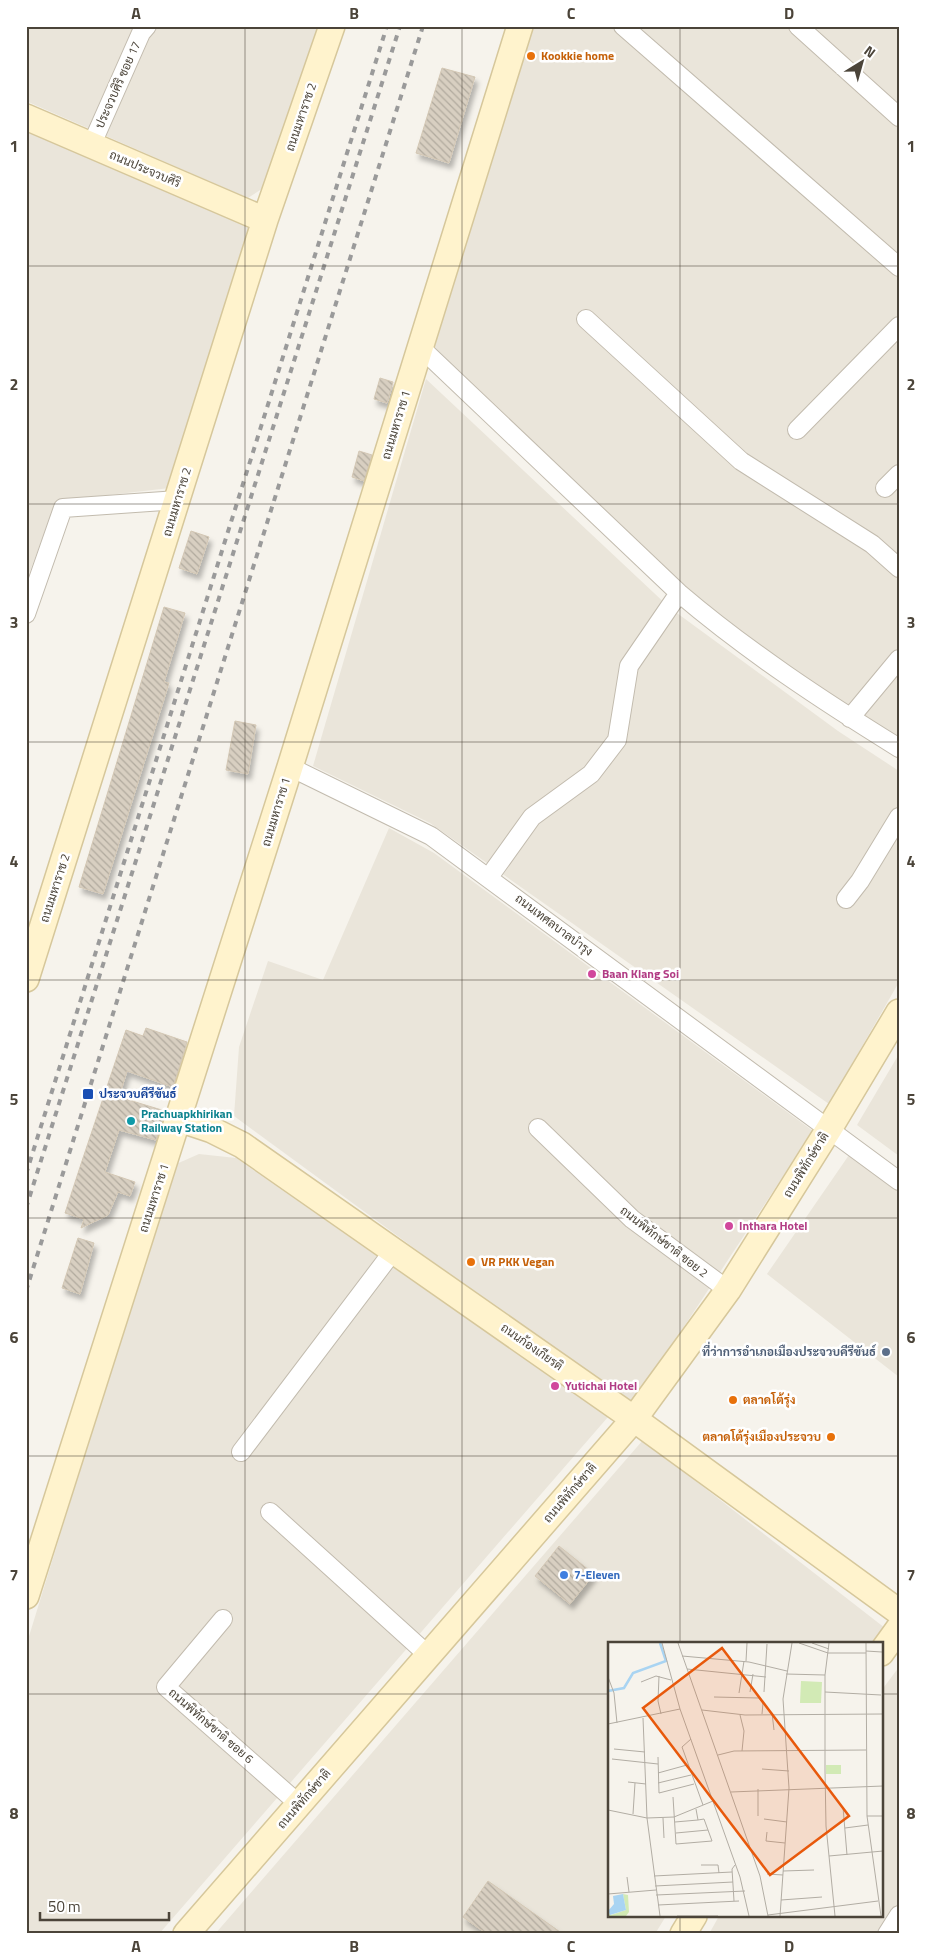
<svg xmlns="http://www.w3.org/2000/svg" width="925" height="1960" viewBox="0 0 925 1960" font-family="'Titillium Web',Sarabun,sans-serif">
	<style>
		.residential { fill: #eae5da }
		.building { fill: url(#building-back-hatch); stroke: #d3c7b4; filter: url(#shadow) }
		.lines { fill: none; stroke-linecap: round; stroke-linejoin: round }
		.street-casing { stroke: #c2bbae; stroke-width: 20 }
		.secondary-casing { stroke: #d6c79b; stroke-width: 28 }
		.street { stroke: #fff; stroke-width: 18 }
		.secondary { stroke: #fff3cd; stroke-width: 25 }
		.rail { stroke: #9a9a9a; stroke-width: 4; stroke-dasharray: 6 6; stroke-linecap: butt }
		.grid { fill: none; stroke: #4b4439; stroke-width: 1; stroke-opacity: 0.55 }
		.food-dot { fill: #e8710a; stroke: #fff; stroke-width: 2 }
		.hotel-dot { fill: #d1479c; stroke: #fff; stroke-width: 2 }
		.transit-dot { fill: #1a4fb4; stroke: #fff; stroke-width: 2 }
		.culture-dot { fill: #0f9aa8; stroke: #fff; stroke-width: 2 }
		.service-dot { fill: #5c6f8a; stroke: #fff; stroke-width: 2 }
		.shop-dot { fill: #3f7fe0; stroke: #fff; stroke-width: 2 }
		.labels { text-anchor: middle; stroke-width: 5; stroke-linejoin: round; paint-order: stroke }
		.food-label { font-size: 12px; font-weight: bold; fill: #c56008; stroke: #fff; text-anchor: start }
		.street-label { font-size: 12px; fill: #4b4439; stroke: #fff }
		.hotel-label { font-size: 12px; font-weight: bold; fill: #b23c85; stroke: #fff; text-anchor: start }
		.transit-label { font-size: 12px; font-weight: bold; fill: #164399; stroke: #fff; text-anchor: start }
		.culture-label { font-size: 12px; font-weight: bold; fill: #0d838f; stroke: #fff; text-anchor: start }
		.service-label { font-size: 12px; font-weight: bold; fill: #4e5e75; stroke: #fff; text-anchor: end }
		.shop-label { font-size: 12px; font-weight: bold; fill: #366cbe; stroke: #fff; text-anchor: start }
		.inset-river { fill: none; stroke: #a9d4f2; stroke-width: 2.5 }
		.inset-road { fill: none; stroke: #b2ada4; stroke-width: 1 }
		.view { fill: #e8590c; fill-opacity: 0.15; stroke: #e8590c; stroke-width: 2.5 }
		.inset-edge { fill: none; stroke: #4b4439; stroke-width: 2.5 }
		.neatline { fill: none; stroke: #4b4439; stroke-width: 2 }
		.grid-label { font-size: 16px; text-anchor: middle; font-weight: bold; fill: #4b4439 }
	</style>
	<defs>
		<pattern id="building-back-hatch" width="6" height="6" patternUnits="userSpaceOnUse" patternTransform="scale(1.25)"><rect width="6" height="6" fill="#d8cfc1"/><path d="M-1 5l2 2M0 0l6 6M5-1l2 2" fill="none" stroke="#b1aa9e"/></pattern>
		<filter id="shadow"><feDropShadow dx="3" dy="5.5" stdDeviation="2.5" flood-color="#0004"/></filter>
	</defs>
	<rect width="100%" height="100%" fill="#f6f3ec"/>
	<path class="residential" d="M26,26H322L268,185L248,198L26,101Z
		M531,26H899V743L869,725L696,598L430,344Z
		M26,128L253,229L170,488L56,501L26,582Z
		M426,379L670,608L838,731L899,771V982L829,1104L430,823L313,766Z
		M389,828L434,853L813,1131L631,1407L234,1116L239,1047L268,961L323,980Z
		M899,1054V1156L857,1125Z
		M199,1154L236,1158L608,1417L159,1934H26V1646L174,1165Z
		M849,1155L899,1192V1377L767,1274Z
		M643,1440L885,1628L873,1644H609V1916H666L655,1934H215Z
		M899,1667V1934H709L719,1916H881V1691Z"/>
	<path class="building" d="M442,68L475,77L449,163L416,153Z
		M380,378L393,382L387,403L374,399Z
		M359,451L372,455L364,481L352,477Z
		M191,531L209,537L197,574L179,568Z
		M164,607L185,613L164,682L169,683L103,894L79,887Z
		M235,721L256,725L248,774L226,770Z
		M146,1028L187,1042L173,1087L127,1071L119,1097L165,1111L156,1140L119,1130L105,1172L135,1182L130,1196L118,1192L108,1215L81,1228L84,1219L65,1213L82,1161L126,1030L143,1036Z
		M78,1238L94,1243L80,1294L62,1288Z
		M559,1546L594,1574L570,1604L535,1576Z
		M488,1881L563,1934H487L463,1917Z"/>
	<g class="lines">
		<defs>
			<path id="street" d="M623,26L899,267
				M798,26L899,117
				M91,146L141,33L147,26
				M586,319L741,461L872,544L899,568
				M420,347L679,593C747,651 823,701 899,748
				M797,430L899,326
				M885,488L899,474
				M26,614L63,508L178,500
				M850,718L899,659
				M290,767L431,836L899,1181
				M489,877L532,817L591,774L617,740L629,666L679,593
				M846,899L860,881L899,817
				M538,1128L632,1219L728,1290
				M241,1452L394,1250
				M270,1512L428,1655
				M223,1619L166,1687L300,1805
				M887,1934L899,1915"/>
			<path id="secondary" d="M26,117L265,220
				M26,979L265,220L332,26
				M179,1119L212,1130L242,1145L634,1419L899,1612
				M26,1596L290,767L520,26
				M881,1653L899,1628
				M186,1934L634,1419L728,1290L829,1129L899,1012
				M683,1934L694,1916"/>
		</defs>
		<use href="#street" class="street-casing"/>
		<use href="#secondary" class="secondary-casing"/>
		<use href="#street" class="street"/>
		<use href="#secondary" class="secondary"/>
		<path class="rail" d="M26,1174L387,26
			M26,1208L400,26
			M26,1291L423,26"/>
	</g>
	<path class="grid" d="M245,26V1934M462,26V1934M680,26V1644M26,266H899M26,504H899M26,742H899M26,980H899M26,1218H899M26,1456H899M26,1694H609M881,1694H899M680,1916V1934"/>
	<g class="food-dot">
		<circle cx="531" cy="56" r="5"/>
		<circle cx="471" cy="1262" r="5"/>
		<circle cx="733" cy="1400" r="5"/>
		<circle cx="831" cy="1437" r="5"/>
	</g>
	<g class="hotel-dot">
		<circle cx="592" cy="974" r="5"/>
		<circle cx="729" cy="1226" r="5"/>
		<circle cx="555" cy="1386" r="5"/>
	</g>
	<rect class="transit-dot" x="82" y="1088" width="12" height="12" rx="2.5"/>
	<circle class="culture-dot" cx="131" cy="1121" r="5"/>
	<circle class="service-dot" cx="886" cy="1352" r="5"/>
	<circle class="shop-dot" cx="564" cy="1575" r="5"/>
	<g class="labels">
		<g class="food-label">
			<text x="541" y="60">Kookkie home</text>
			<text x="481" y="1266">VR PKK Vegan</text>
			<text x="743" y="1404">ตลาดโต้รุ่ง</text>
			<text x="821" y="1441" text-anchor="end">ตลาดโต้รุ่งเมืองประจวบ</text>
		</g>
		<g class="street-label">
			<text transform="translate(118 85) rotate(-66)" y="4">ประจวบศิริ ซอย 17</text>
			<text transform="translate(301 117) rotate(-71)" y="4">ถนนมหาราช 2</text>
			<text transform="translate(145 169) rotate(23)" y="4">ถนนประจวบศิริ</text>
			<text transform="translate(396 425) rotate(-73)" y="4">ถนนมหาราช 1</text>
			<text transform="translate(177 502) rotate(-73)" y="4">ถนนมหาราช 2</text>
			<text transform="translate(276 812) rotate(-73)" y="4">ถนนมหาราช 1</text>
			<text transform="translate(55 888) rotate(-72)" y="4">ถนนมหาราช 2</text>
			<text transform="translate(554 925) rotate(37)" y="4">ถนนเทศลบาลบำรุง</text>
			<text transform="translate(806 1165) rotate(-58)" y="4">ถนนพิทักษ์ชาติ</text>
			<text transform="translate(154 1198) rotate(-72)" y="4">ถนนมหาราช 1</text>
			<text transform="translate(664 1242) rotate(38)" y="4">ถนนพิทักษ์ชาติ ซอย 2</text>
			<text transform="translate(532 1347) rotate(35)" y="4">ถนนก้องเกียรติ</text>
			<text transform="translate(570 1493) rotate(-49)" y="4">ถนนพิทักษ์ชาติ</text>
			<text transform="translate(211 1726) rotate(41)" y="4">ถนนพิทักษ์ชาติ ซอย 6</text>
			<text transform="translate(304 1799) rotate(-49)" y="4">ถนนพิทักษ์ชาติ</text>
		</g>
		<g class="hotel-label">
			<text x="602" y="978">Baan Klang Soi</text>
			<text x="739" y="1230">Inthara Hotel</text>
			<text x="565" y="1390">Yutichai Hotel</text>
		</g>
		<g class="transit-label">
			<text x="99" y="1098">ประจวบคีรีขันธ์</text>
		</g>
		<g class="culture-label">
			<text x="141" y="1118">Prachuapkhirikan<tspan x="141" dy="14">Railway Station</tspan></text>
		</g>
		<g class="service-label">
			<text x="876" y="1356">ที่ว่าการอำเภอเมืองประจวบคีรีขันธ์</text>
		</g>
		<g class="shop-label">
			<text x="574" y="1579">7-Eleven</text>
		</g>
	</g>
	<g transform="translate(608 1642)">
		<rect width="275" height="275" fill="#f6f3ec"/>
		<path d="M15,252L20,253L21,270L18,274H0V270L3,273L18,268Z" fill="#d2eab5"/>
		<path d="M193,39L214,40L213,61H192Z" fill="#d2eab5"/>
		<path d="M218,123H233V132H218Z" fill="#d2eab5"/>
		<path d="M15,252L18,268L2,273L0,269L6,262L5,254Z" fill="#a9d4f2"/>
		<path class="inset-river" d="M0,49L16,46L25,31L58,19L52,1"/>
		<path class="inset-road" d="M54,1L72,67L132,235L141,274M70,1L152,234L160,274M191,1L220,11M204,1L221,7M221,1L217,33V128L218,184L227,274M258,1L259,174L273,274M275,1V118M258,9L274,10M220,11H258M74,14L141,20L179,29M138,19L139,1M79,27L158,35M178,32L217,33M51,34L50,59L53,72M0,35L6,51L9,81M33,40L48,34L63,38M142,50L145,32M156,50L159,2M217,50L273,53M131,51L136,19M106,55L151,56L155,61L154,72M94,68L137,73L274,72M164,71L166,88M132,73L136,89L134,109M35,76L39,176L52,274M0,82L72,67M83,97L74,105L95,163M6,107L37,110M110,113L126,109L258,108M50,115L51,151L86,142M4,117L50,122M154,127L181,129M50,131L79,123M20,140L38,142M50,141L83,133M123,150L275,144M65,155L68,202L104,199L96,177L90,178M235,165L239,213M0,168L39,176L66,175L105,159M25,172L27,141M150,174V147M259,174H275M55,176L56,196M156,177L179,180M67,180L90,178L88,167M237,186L260,183M159,190L158,199L177,201M68,191L100,188M221,214L275,209M93,223H110L111,231M175,229L206,228M159,232L175,233M46,234L124,230M19,235L21,250M47,244L125,240M0,252L48,248M48,253L137,249M173,258L214,255M126,259L124,227L127,223M50,263L131,259M160,273L270,259M69,274H110M172,274L181,146L175,57L184,1"/>
		<path class="view" d="M114,6L241,174L162,233L35,66Z"/>
		<rect width="275" height="275" class="inset-edge"/>
	</g>
	<rect width="925" height="1960" fill="none" stroke="#ffffff" stroke-width="55"/>
	<g transform="translate(862 62) rotate(37)" stroke="#ffffff" stroke-width="4" paint-order="stroke">
	<path d="M0-4L9 19L0 12L-9 19Z" fill="#4b4439"/>
	<text y="-8" font-size="14" font-weight="bold" text-anchor="middle" fill="#4b4439">N</text>
	</g>
	<path d="M40 1912v8h129v-8" fill="none" stroke="#4b4439" stroke-width="2.5"/>
	<text x="48" y="1912" font-size="15" fill="#4b4439" stroke="#ffffff" stroke-width="4" paint-order="stroke">50 m</text>
	<rect x="28" y="28" width="870" height="1904" class="neatline"/>
	<g class="grid-label">
		<text x="136" y="19">A</text>
		<text x="354" y="19">B</text>
		<text x="571" y="19">C</text>
		<text x="789" y="19">D</text>
		<text x="14" y="152">1</text>
		<text x="911" y="152">1</text>
		<text x="14" y="390">2</text>
		<text x="911" y="390">2</text>
		<text x="14" y="628">3</text>
		<text x="911" y="628">3</text>
		<text x="14" y="867">4</text>
		<text x="911" y="867">4</text>
		<text x="14" y="1105">5</text>
		<text x="911" y="1105">5</text>
		<text x="14" y="1343">6</text>
		<text x="911" y="1343">6</text>
		<text x="14" y="1581">7</text>
		<text x="911" y="1581">7</text>
		<text x="14" y="1819">8</text>
		<text x="911" y="1819">8</text>
		<text x="136" y="1952">A</text>
		<text x="354" y="1952">B</text>
		<text x="571" y="1952">C</text>
		<text x="789" y="1952">D</text>
	</g>
</svg>
